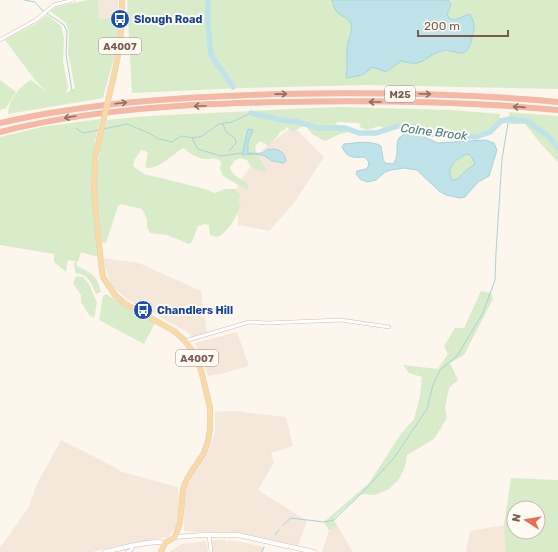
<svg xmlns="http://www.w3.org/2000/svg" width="558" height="552" viewBox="0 0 558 552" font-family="Rubik,sans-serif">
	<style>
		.residential { fill: #f5e8da }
		.green { fill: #d8ecc9; fill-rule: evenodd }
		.water { fill: #bfe3e8; stroke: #a5d3da; fill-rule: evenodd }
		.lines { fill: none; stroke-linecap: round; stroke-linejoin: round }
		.stream { stroke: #a5d3da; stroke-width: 1 }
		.river { stroke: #bfe3e8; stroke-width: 5.5 }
		.minor-casing { stroke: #d1beb0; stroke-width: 4 }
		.tertiary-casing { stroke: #d1beb0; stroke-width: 5 }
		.primary-casing { stroke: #dad1cd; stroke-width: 6 }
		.motorway-casing { stroke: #dad1cd; stroke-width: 6 }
		.minor { stroke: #fff; stroke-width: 3 }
		.tertiary { stroke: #fff; stroke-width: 4 }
		.primary { stroke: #fbd9a5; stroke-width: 5 }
		.motorway { stroke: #f7b7a3; stroke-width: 5.5 }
		.primary-bridge-casing { stroke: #dad1cd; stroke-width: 6; stroke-linecap: butt }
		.primary-bridge { stroke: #fbd9a5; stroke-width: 5 }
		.oneway { stroke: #936e5e }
		.labels { text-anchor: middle; stroke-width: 4; stroke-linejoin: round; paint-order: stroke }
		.shield { fill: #fffaf3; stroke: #a28b7f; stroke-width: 1 }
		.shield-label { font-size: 10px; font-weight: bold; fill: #7a5c4d }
		.transit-label { font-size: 11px; font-weight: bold; fill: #164399; stroke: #fffaf3; text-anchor: start }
		.water-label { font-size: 12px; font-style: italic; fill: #437c86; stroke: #fffaf3 }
	</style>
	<rect width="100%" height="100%" fill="#fdf6ec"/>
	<path class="residential" d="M98,0H118L119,17L99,19Z
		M293,126L324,157L294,203L269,231L238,225L237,186L262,150Z
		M103,258L139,263L201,291L207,333L191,337L190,334L175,325L127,299L112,286L104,265Z
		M237,332L249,366L224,373L208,376L195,343Z
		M233,411L286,417L293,446L271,453L274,462L258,490L307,521L298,546L236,532H192L184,531V496L186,488L208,453L212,443L215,429V412Z
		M61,440L105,462L122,472L178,487L179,517L176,527L168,537L116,546L92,552H0V548L28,508L36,486Z
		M504,525L514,526L513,552H466L470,531Z
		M338,527L353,552H322L329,530Z
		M216,539L226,540V542H228V540L236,541L264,547L262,552H212L211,542Z
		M205,541L207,542L208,552H169L182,544Z"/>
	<path class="green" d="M88,0H98L99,19L116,17L115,29L119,24L117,47L103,98L8,114C8,101 20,86 31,80L47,92L35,80L5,40L35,24L47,15L61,26L64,38L63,61L68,87L66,93L75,88L68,53L69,34L66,23L50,11L56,7Z
		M127,0H332C335,11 348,14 351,25C353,33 347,41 347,49C346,59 348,68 346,78L362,75L373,66L386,72L401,61L412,63L440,51L461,53L470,47C473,34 477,27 470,14L454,20L449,18L447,14L451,5L448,0H558V89L367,85L243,88L132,93Z
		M0,80L16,92L6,108L0,110Z
		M342,107L452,110L500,114L499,121L485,132L474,135L430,133L419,126L400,125L386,129L380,126L367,130L361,128L359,123L337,122L335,124L352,129V131L340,134L325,141L312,134L306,127H301L293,132L286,127L285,130L280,132C277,138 272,141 269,146L260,141C248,149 263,161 266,169L264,171C257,172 249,166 247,160L240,158L234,161L233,164L230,166C230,177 246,178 249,188L247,190L223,176L220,169L221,162C216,157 213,159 207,159C198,159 190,154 184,148C174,152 156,173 145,167L148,153L145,151L141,150L135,159L133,166L144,174L205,189L215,193L225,189H236L240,195L238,201L241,204C237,217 230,228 220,236L216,237L210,235L209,225L205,224L198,226L192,242L189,244L167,235L150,233L147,227V219L142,209L121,204L118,206L107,240L106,243H102L99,210L96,195L97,169L102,138L107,120C149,115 190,114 232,112C269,110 305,108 342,107Z
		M509,112L558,116V162L541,144L525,124H509L510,119Z
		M100,119L95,141L91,181L98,256H94L81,252L78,262L68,260L66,272L54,262V254L0,245V137L42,127Z
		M467,154L471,156L476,164L467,170L456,180H452C445,167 456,159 467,154Z
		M74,262L77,263V266C93,275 96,273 101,292L96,294C91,282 88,274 75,273Z
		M76,276L83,277L89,284L97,303L94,318L89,315L81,302V295L73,283Z
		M481,291L491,293L493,299L464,355L450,363L458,380L449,388L445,407L447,418L434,439L407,455L405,467L399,479L389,489L375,495L361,494L333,519L338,527L329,530L324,522L369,483L400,435L414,419L420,396L422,377L409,373L403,365L438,369L448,354L444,346L455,328H464Z
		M106,294L155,323L144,344L99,320L103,296Z
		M511,478L558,480V552H506L504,525ZM514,508H538V532H514Z"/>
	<path class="water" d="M332,0H448L451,5L447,14L449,18L454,20L470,14C475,24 475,27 472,38C466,65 455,46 438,52C431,54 424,62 417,63C412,64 406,62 401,61L386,72L373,67L362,75L346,78C348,68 346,59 347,49C347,41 353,33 351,24C349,18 344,17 339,14C335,11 333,5 332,0Z
		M248,129L253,130L248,142V153C252,153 257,154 261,153C265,152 263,152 267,150C276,147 285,151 286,161L284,163L272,161L265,156L254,154L242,155Z
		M411,133L420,135L438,143L486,140L494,143L497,150L489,176L478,182L465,197L460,198L446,195L439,191L417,170L404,168L391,170L385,172L376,180L367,182L360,179L356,174L357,171L366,169L368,167L369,162L364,157C353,158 347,158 342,147L344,144C356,143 371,140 381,146L383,159L385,163L393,164C403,153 388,135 411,133ZM467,154L471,156L475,164L467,170L456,180H452C445,167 456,159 467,154Z"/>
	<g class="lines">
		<path class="stream" d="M24,0L35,2L42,10L64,25L67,32L66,54L72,91
			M223,124L226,132L235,138L236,143L229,151
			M76,128L83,133L99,130
			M104,129L127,124L149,133L159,139L172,142L181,136L194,138L202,136L219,124L232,122L251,113
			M192,138L198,149L221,156L242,153
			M283,525L291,518L324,522L334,520L361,494L394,458L427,409L433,385L440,370L457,356L483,313L495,280L496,252L502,159L508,123L510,119
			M275,535L279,530
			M262,552L264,547"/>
		<path class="river" d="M208,0V25L211,55L233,87
			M251,113L282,120L299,122L317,128H345L359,133H376L398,126L417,127L430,134L476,137L490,132L501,121L510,119L527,121L548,136L558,148"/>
		<defs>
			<path id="minor" d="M0,40L36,20L54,5L73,0
				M185,341L249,322L267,323L341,320L389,327
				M209,535L211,552
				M127,552L131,550L133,546"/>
			<path id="tertiary" d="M175,537L202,535H238L314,552
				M105,552C119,549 152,539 165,543"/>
			<path id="primary" d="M110,92C118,60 123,33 122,0
				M101,131L95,158L94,191L101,264L103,277L115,295L124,303L174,331L185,341L196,356L202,374L210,408V429L208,441L204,453L187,479L183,489L180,523L175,537L165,543L161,552"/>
			<path id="motorway" d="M0,123C91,102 183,97 277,94C370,92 465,93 558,102
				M0,132C90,109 187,104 280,102C372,100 466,101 558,110"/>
		</defs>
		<use href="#minor" class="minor-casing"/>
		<use href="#tertiary" class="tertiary-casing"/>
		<use href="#primary" class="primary-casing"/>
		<use href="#motorway" class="motorway-casing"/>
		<use href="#minor" class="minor"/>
		<use href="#tertiary" class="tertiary"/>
		<use href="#primary" class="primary"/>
		<use href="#motorway" class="motorway"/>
		<defs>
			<path id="primary-bridge" d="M101,131L110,92"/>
		</defs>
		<use href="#primary-bridge" class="primary-bridge-casing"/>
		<use href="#primary-bridge" class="primary-bridge"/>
	</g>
	<defs><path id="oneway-shaft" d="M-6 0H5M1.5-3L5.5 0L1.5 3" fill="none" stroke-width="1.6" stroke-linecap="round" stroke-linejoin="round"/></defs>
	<g class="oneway">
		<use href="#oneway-shaft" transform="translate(281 94) rotate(-1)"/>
		<use href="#oneway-shaft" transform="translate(425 94) rotate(2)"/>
		<use href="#oneway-shaft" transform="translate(375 102) rotate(-180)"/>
		<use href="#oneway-shaft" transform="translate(121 103) rotate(-7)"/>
		<use href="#oneway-shaft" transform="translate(200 106) rotate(177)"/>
		<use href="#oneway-shaft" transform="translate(519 107) rotate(-176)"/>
		<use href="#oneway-shaft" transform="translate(70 117) rotate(170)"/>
	</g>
	<defs>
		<symbol id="bus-disc" viewBox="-11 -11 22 22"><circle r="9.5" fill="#1a4fb4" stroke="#fffaf3"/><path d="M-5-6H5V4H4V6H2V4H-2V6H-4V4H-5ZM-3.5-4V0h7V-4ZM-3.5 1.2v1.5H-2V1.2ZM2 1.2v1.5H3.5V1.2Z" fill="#fff"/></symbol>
	</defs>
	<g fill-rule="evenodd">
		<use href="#bus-disc" x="109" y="8" width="22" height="22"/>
		<use href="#bus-disc" x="132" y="299" width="22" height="22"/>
	</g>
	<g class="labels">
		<g class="shield">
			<rect x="99" y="38" width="42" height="16" rx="3"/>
			<rect x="385" y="86" width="30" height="16" rx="3"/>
			<rect x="176" y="350" width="42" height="16" rx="3"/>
		</g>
		<g class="shield-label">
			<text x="120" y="50">A4007</text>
			<text x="400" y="98">M25</text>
			<text x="197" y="362">A4007</text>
		</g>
		<g class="transit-label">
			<text x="134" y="23">Slough Road</text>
			<text x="157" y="314">Chandlers Hill</text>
		</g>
		<g class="water-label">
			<text transform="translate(434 132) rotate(7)" y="4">Colne Brook</text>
		</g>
	</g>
	<g transform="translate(526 520) rotate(282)"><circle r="19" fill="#fffaf3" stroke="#cabbb1"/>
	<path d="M0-3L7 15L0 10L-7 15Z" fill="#e76f51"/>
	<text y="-6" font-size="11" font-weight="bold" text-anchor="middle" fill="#7a5c4d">N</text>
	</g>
	<path d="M418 30v6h90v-6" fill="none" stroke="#7a5c4d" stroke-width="2"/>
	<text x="424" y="30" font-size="12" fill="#7a5c4d" stroke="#fffaf3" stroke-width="3" paint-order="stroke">200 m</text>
</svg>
